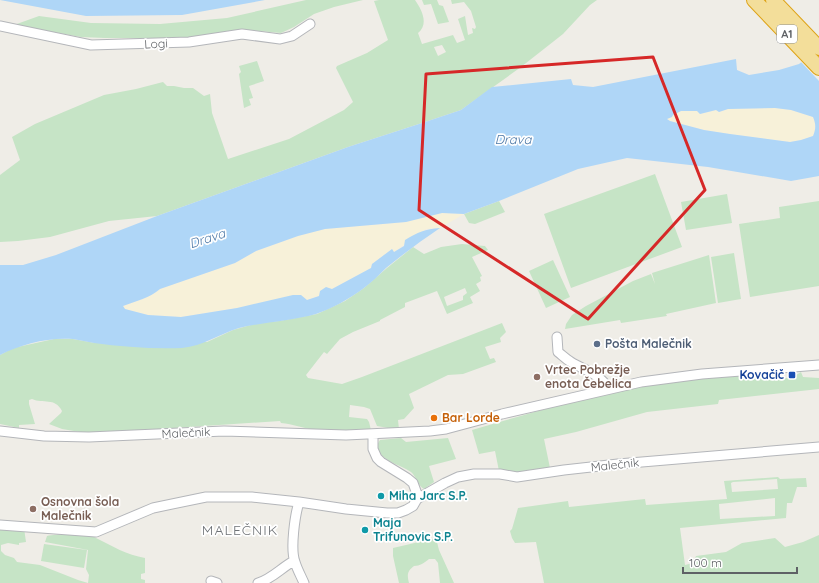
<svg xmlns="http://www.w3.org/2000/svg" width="819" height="583" viewBox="0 0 819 583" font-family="Quicksand,sans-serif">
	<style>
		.green { fill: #c6e4c6; fill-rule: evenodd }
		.sand { fill: #f7f1d9 }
		.water { fill: #afd6f7; fill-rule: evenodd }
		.pier { fill: #efede7 }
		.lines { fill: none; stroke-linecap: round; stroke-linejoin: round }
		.minor-casing { stroke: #b4b6ba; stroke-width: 11 }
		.highway-casing { stroke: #dea317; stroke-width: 16 }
		.minor { stroke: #fff; stroke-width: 9 }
		.highway { stroke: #f3de9a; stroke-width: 14 }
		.marked { fill: none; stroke: #d62828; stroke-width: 3; stroke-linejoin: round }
		.service-dot { fill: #5c6f8a; stroke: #fff; stroke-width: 1.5 }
		.transit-dot { fill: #1a4fb4; stroke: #fff; stroke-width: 1.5 }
		.education-dot { fill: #8d6e63; stroke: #fff; stroke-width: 1.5 }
		.food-dot { fill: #e8710a; stroke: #fff; stroke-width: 1.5 }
		.culture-dot { fill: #0f9aa8; stroke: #fff; stroke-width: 1.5 }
		.labels { text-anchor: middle; stroke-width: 3.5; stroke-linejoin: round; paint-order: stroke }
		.shield { fill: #fff; stroke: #8e9093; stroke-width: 1 }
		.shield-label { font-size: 11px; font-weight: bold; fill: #5e6165 }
		.street-label { font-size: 12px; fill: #5e6165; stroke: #fff }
		.service-label { font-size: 12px; font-weight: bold; fill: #4e5e75; stroke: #fff; text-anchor: start }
		.education-label { font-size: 12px; font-weight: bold; fill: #785e54; stroke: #fff; text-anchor: start }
		.transit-label { font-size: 12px; font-weight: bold; fill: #164399; stroke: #fff; text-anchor: end }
		.food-label { font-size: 12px; font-weight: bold; fill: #c56008; stroke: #fff; text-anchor: start }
		.culture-label { font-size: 12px; font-weight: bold; fill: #0d838f; stroke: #fff; text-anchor: start }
		.water-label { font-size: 13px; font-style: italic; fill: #4c78a7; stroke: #fff }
		.quarter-label { font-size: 14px; letter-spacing: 1px; fill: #6f7377; stroke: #fff }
	</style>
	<rect width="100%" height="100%" fill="#efede7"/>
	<path class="green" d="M306,0H363L334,7L314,14L294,27L281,33L247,30L187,38H105L81,37L14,25L39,16L91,23L160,24L227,18Z
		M379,0H415C422,10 429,24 418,33L422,44L453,35L457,43L465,40L458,19L465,16L468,35L473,33L472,28L475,29L476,27L471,11L464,2L452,4L451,0H597L590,5L563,34L521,67L461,110L422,123L348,147L157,216L109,221L50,237L18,241L0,242V175L20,160L12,137L35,124L104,95L136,89L163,82L167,86H174L184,88H193L204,96L210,94L212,113L228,159L289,139L344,110L353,102L336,68L337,66L367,53L388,40L374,1ZM442,45L446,52L438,56L434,47Z
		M422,0H437L439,5L443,6L449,22L438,24L431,4L424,5Z
		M257,61L264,81L249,86L253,98L249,99L251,105L244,108L239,74L241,72L239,66Z
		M655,174L682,247L571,288L544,214Z
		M727,194L732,223L686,230L681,202Z
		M499,201L505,212L475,224L469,223L464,214Z
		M819,201V286L750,297L739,224L780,218L779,207Z
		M462,244L485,246L488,250L472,257L482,276L480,277L481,281L476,284L480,291L470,297L473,303L447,314L437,291L405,303V307L380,320V321L353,332L340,339L327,354L324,352L306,375L308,378L342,384L362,377L502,323L506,332L500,338L501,342L485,347L490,359L494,358L496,362L463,374L448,375L409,394L414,408L404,419L398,420L399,429C391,429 385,427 377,426L370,409L364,407L350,405L349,417L367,419L369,422L371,430C352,429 333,433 315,430C303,428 293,424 281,423L280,421L84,434L80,432L62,429L49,424L61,413L62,411C55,397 43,404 32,399L29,400V404L35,424L19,425V428L0,424V355L13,348L54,339H73L95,343L207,342L233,330L258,323L279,321L317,314L345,301L364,288L387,268L413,247L424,254L441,247ZM465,288L467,293L463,296V300L447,306L444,297Z
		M734,253L741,299L718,303L711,257Z
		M709,255L716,303L666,314L667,316L621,323L620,320L565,329L566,324L572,315L586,306L633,281L651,274L655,284L652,273Z
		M553,260L570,297L546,308L529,271Z
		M801,372L803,377L819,378V389L719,400L718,404L647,412L576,432L544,439L550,468L523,473L499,471L495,451L479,454L472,430C557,405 642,381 730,376C741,375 763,372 773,374C776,375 778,378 781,378C788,379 795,376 801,372Z
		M401,438L406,442L448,438L456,459L429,466L434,482L424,489C418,486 416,476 411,472C402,465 368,457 380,440Z
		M778,477L780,479L806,478L807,487H797L792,503H787L786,518L680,528L685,565L693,563L696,556L726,552L742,543L775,538L785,547L803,542L819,535V583H544L536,542L515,543L512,538L510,531L512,529L518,508L568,501L569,507L645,499L646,505L727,499L724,481ZM777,479L778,489L732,492L731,483L733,482ZM775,498V516L720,519L719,504Z
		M0,527L24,528L26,542L19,543V545L8,543L1,545V551L5,555L14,558L17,562L40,565L78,580L88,583L89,575L86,569L88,550L45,542L47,536C56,534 89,533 96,538C112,546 127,555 145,558V573L141,574V579L145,580V583H0Z
		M436,538L439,550L454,583H440L438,563L435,559H429C424,563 420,566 414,566C407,571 407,575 409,583H399L393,556V548Z
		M44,544L87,550L84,568L41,561Z"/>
	<path class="sand" d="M775,108L791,110L813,117C816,124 816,129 813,136L801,140L790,142L730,134L704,130L670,121L667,119L681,111H698L700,114L716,110L719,112L728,109Z
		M442,213L464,214L440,228L426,229L394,252L392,249L372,264L371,268L319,296L307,300L237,308L181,317L148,315L125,309L123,306C136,301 150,298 160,289L235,263L256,251L298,236L325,229L406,222Z"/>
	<path class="water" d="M0,0H265L182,15L86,16Z
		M819,48V176L791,181L708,167L627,158L578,169L499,201L464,214L442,213L406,222L325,229L298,236L256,251L235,263L160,289C150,298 136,301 123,306L125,309L148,315L181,317L237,308L293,295H301L307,300L319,296L320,291L326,287L332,289L371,268L372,264L392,249L394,252L404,246L405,240C418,232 425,229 440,228C421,241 403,254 386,268C379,275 372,282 364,288C351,298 331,309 316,314C291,321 264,322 239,328C219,334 203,346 182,348C153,349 122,347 94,343C87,342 80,340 73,339C49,337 21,344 0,355V265H23L56,255L157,216L348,147L422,123L461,110L492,87L571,79L573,85L593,87L736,59L737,70L749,75L779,70L799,64ZM775,108L791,110L813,117C816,124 816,129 813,136L801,140L790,142L730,134L704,130L670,121L667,119L672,117L673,115L681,111H697L700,114L716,110L719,112L728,109Z"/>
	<path class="pier" d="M819,46V81L800,61Z"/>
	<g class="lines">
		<defs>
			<path id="minor" d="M0,26L91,45L189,42L242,34L280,39L292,36L310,24
				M557,337L558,352C562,355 566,359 571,362C584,370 600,374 609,389
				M0,431L44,436L89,437L224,431L346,435L430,431L446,429L502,414L641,382L702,374L819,365
				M417,499L445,483L458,477L474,474H500L517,477L564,470L618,464L819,447
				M299,502C295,515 290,549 295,562C297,569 301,576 304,583
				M0,525L96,532L153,508L206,497H252L299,502L346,509L387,513H398L406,510L413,506L417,499V494L413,483L407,478L381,462L377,458L373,449V434
				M211,581L217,583
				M258,583C272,579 282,567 294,561"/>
			<path id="highway" d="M754,0L819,68
				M773,0L819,48"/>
		</defs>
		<use href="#minor" class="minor-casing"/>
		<use href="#highway" class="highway-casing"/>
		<use href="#minor" class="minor"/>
		<use href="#highway" class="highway"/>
	</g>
	<path class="marked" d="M653,57L705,190L588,319L419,210L426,74Z"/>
	<circle class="service-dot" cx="597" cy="344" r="4"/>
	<rect class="transit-dot" x="788" y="371" width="8" height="8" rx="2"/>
	<g class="education-dot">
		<circle cx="537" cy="377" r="4"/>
		<circle cx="33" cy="509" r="4"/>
	</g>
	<circle class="food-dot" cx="434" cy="418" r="4"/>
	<g class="culture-dot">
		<circle cx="381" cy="496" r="4"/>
		<circle cx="365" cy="530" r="4"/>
	</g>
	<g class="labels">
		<rect class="shield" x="777" y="25" width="20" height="18" rx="3"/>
		<g class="shield-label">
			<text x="787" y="38">A1</text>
		</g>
		<g class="street-label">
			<text transform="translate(156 44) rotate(-3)" y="4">Logi</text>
			<text transform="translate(186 433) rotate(-3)" y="4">Malečnik</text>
			<text transform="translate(615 465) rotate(-6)" y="4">Malečnik</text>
		</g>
		<g class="service-label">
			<text x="605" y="348">Pošta Malečnik</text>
		</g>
		<g class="education-label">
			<text x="545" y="374">Vrtec Pobrežje<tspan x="545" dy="14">enota Čebelica</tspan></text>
			<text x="41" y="506">Osnovna šola<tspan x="41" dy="14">Malečnik</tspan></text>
		</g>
		<g class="transit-label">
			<text x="784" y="379">Kovačič</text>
		</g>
		<g class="food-label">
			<text x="442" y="422">Bar Lorde</text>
		</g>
		<g class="culture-label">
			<text x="389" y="500">Miha Jarc S.P.</text>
			<text x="373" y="527">Maja<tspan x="373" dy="14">Trifunovic S.P.</tspan></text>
		</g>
		<g class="water-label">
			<text x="513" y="144">Drava</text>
			<text transform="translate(207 238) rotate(-18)" y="5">Drava</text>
		</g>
		<g class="quarter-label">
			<text x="240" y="535">MALEČNIK</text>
		</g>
	</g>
	<path d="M683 567v6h114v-6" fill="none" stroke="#5e6165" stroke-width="2"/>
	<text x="689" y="567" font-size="12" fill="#5e6165" stroke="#ffffff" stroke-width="3" paint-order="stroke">100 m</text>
</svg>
